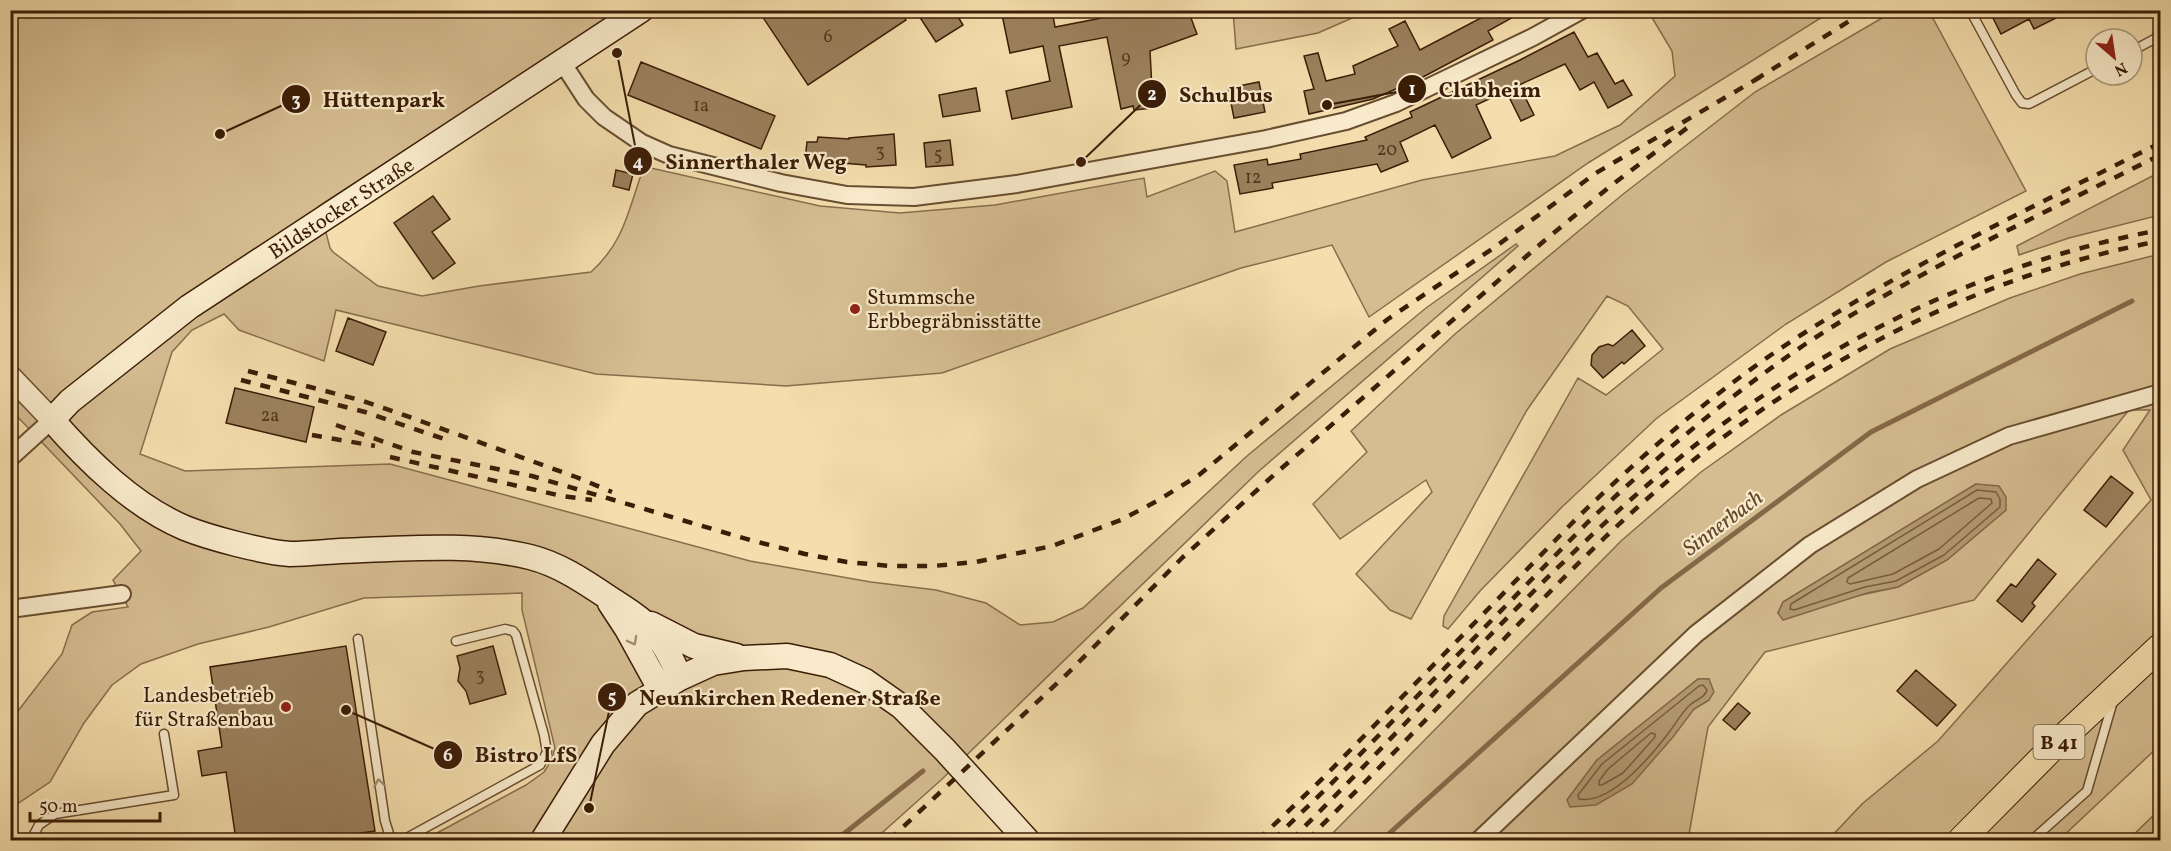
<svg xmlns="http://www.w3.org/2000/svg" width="2171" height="851" viewBox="0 0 2171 851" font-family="Vollkorn,serif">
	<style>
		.green { fill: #d5bd91; stroke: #886d4c; stroke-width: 1.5; fill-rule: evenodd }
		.water { fill: #b59c74; stroke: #846948; stroke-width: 1.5 }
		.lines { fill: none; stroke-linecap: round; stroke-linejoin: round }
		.shore { stroke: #785c3d; stroke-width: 1.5 }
		.stream { stroke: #846948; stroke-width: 5 }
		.building { fill: #9b815d; stroke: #3b1d06; stroke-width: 1.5 }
		.service-casing { stroke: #694d30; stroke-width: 11 }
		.minor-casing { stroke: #694d30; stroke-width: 20 }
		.tertiary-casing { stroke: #694d30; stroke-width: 24 }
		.secondary-casing { stroke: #3b1d06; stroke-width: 27 }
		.primary-casing { stroke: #3b1d06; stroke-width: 28 }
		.service { stroke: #f8eaca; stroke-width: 8 }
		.minor { stroke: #f8eaca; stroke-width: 16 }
		.tertiary { stroke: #f8eaca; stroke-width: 21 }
		.secondary { stroke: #f8eaca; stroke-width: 24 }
		.primary { stroke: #f4dead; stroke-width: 26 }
		.rail { stroke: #3b1d06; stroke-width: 4.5; stroke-dasharray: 10 10; stroke-linecap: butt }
		.oneway { stroke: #a38e72 }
		.poi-dot { fill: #8f2418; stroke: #f8eaca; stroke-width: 2 }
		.labels { text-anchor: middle; stroke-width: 4.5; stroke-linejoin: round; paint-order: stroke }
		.number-label { font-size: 18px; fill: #53361c }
		.shield { fill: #f8eaca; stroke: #745a41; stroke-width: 1.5 }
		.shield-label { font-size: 20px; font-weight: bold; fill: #3b1d06 }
		.street-label { font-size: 21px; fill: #3b1d06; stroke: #f8eaca }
		.poi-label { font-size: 21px; fill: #3b1d06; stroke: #f8eaca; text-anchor: start }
		.water-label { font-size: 22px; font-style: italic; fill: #66492c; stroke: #f8eaca }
		.leader { fill: none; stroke: #3b1d06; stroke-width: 2 }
		.callout-dot { fill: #3b1d06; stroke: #f8eaca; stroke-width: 2 }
		.mark-label { font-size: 18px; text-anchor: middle; font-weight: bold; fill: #fff }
		.callout-label { font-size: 22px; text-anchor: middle; font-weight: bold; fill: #3b1d06; stroke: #f8eaca; stroke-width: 4.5; stroke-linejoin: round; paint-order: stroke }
	</style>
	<rect width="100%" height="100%" fill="#f4dead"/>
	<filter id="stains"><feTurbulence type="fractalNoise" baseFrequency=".00333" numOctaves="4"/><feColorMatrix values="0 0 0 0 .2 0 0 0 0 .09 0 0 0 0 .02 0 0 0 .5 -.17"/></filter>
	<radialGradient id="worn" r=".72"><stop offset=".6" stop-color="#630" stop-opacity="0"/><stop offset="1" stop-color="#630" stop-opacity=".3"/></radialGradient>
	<path class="green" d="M11,11H620L319,206L330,248L333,252L378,286L422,296L479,286L591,272C622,244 627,216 640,178L644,171L651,168L820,206L900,213L995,205L1144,178L1147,197L1215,171L1227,181L1235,232L1422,180L1555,156L1620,125L1675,76L1672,51L1648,11H1832L1588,163L1369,317L1332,245L1241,268L942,373L786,386L596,374L336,310L324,361L239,330L224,314L192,330L172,352L140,454L185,471L390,464L750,561L871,582L936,590L986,603L1020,625L1053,622L1083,608L1247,456L1426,308L1516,244L1518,246L1258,472L941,780L874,840H424L526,785L544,772L551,761L555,748L522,610V593L364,598L269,627L198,644L141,664L112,685L84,723L50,782L11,808V720L62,654L72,625L92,612L128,607L113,580L141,551L120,524L11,410Z
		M1233,11V10L1368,11L1318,33L1236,49Z
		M1894,11H1929L2026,191L1886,262L1786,324L1657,418L1563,506L1480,591L1448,629L1443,626L1444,616L1578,378L1606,395L1663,349L1628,306L1607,296L1527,410L1411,619L1390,610L1356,574L1432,492L1426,480L1340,539L1313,504L1367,452L1351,431L1455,334L1622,195L1755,92Z
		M2160,172V215L2069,238L2019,255L2017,246Z
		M2160,254V745L2059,840H1828L1862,804L1938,741L2151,500L2123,450L2150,410H2129L1974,600L1765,652L1708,727L1688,840H1326L1621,541L1701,472L1781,415L1890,349L2010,298L2080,274ZM1976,484L2006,510L1947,560L1898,587L1778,613L1783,602ZM1698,679H1709V700L1694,709L1567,800L1597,760Z
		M2160,808V840H2128L2158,811Z"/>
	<path class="water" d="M1976,484L1999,486L2006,497V510L1947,560L1898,587L1867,593L1783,620L1778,613L1783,602Z
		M1698,679H1709L1714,692L1709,700L1694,709L1673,737L1632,784L1596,805L1570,807L1567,800L1597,760Z"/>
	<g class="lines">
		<path class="shore" d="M1977,490L1996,492L2000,499V507L1944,555L1896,581L1865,587L1794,610L1790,609L1791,604Z
			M1979,498L1991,499L1992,503L1939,549L1893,574L1850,584L1847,582L1848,578Z
			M1703,685L1707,690C1704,699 1696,699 1690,705C1682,712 1676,723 1670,731C1652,755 1611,805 1579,799L1578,795L1602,764L1699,686Z
			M1651,733L1655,734V737L1623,773L1602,785H1599V781L1608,769Z"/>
		<path class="stream" d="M836,840L923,771
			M1382,840L1661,588L1871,432L2132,301"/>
	</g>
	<path class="building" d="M758,10H900L906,20L808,85Z
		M927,10H954L963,25L936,42L919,16Z
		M1001,10H1052L1055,27L1143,10H1188L1197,34L1150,51L1153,108L1134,110L1133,106L1121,109L1107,37L1059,46L1072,107L1012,119L1006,91L1050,81L1043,46L1010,53Z
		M1496,10H1526L1488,31L1493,40L1421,78L1373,99L1309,114L1304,91L1314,89L1304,56L1318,53L1326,81L1355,74L1353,66L1398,46L1389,29L1405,21L1420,50Z
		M1989,10H2072L2034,29L2029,19L2001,34Z
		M1574,32L1588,57L1597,53L1615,84L1623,80L1632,95L1608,108L1594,82L1580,90L1565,64L1519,85L1534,115L1521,121L1506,91L1476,105L1491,138L1452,158L1435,125L1400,142L1408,161L1381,172L1377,164L1272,183L1273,188L1240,194L1234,165L1267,159L1268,165L1301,159L1300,154L1367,140L1365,137L1412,117L1410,112L1520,60Z
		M641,62L775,116L761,149L628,95Z
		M1259,82L1265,112L1234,118L1228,88Z
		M976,88L980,111L943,117L939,95Z
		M894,134L896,165L866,167V165L805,160L807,142H817L818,137L849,139V138Z
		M950,140L953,165L926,167L924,143Z
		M616,170L633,174L629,190L613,186Z
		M433,196L450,219L432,232L455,263L433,279L394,223Z
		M348,318L386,332L373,365L336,351Z
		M1632,330L1645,346L1624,364L1622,362L1603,378L1591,365L1592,355L1599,347L1608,344L1613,346Z
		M235,388L314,407L306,442L226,423Z
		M2111,476L2133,493L2106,527L2084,510Z
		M2038,559L2056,574L2032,603L2035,606L2022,622L1997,601L2011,584L2016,587Z
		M346,646L375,831L312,840H236L226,772L202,776L198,751L222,747L210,667Z
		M493,646L506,694L470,704L466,691L458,681L460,668L457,656Z
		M1916,670L1956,705L1937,726L1897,691Z
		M1738,703L1750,713L1735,730L1723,720Z"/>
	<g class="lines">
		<defs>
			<path id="service" d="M1970,10L2016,95L2022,103L2029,104L2096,69
				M2132,51L2160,36
				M358,639L385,821L391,840
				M31,840L39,825L55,814L174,795L164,734
				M403,840L540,765L547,752L544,735L516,635L513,631L505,629L456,641
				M2032,840L2087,791L2113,701"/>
			<path id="minor" d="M562,62L586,99L604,117L642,143L669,155L781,183L847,195L914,197L1017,184L1266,139L1346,121L1396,103L1533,37L1582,10
				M10,458L52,420
				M10,609L122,594
				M1479,840L1696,634L1810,545L1917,479L2009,436L2160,393"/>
			<path id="tertiary" d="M10,376L52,420"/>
			<path id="secondary" d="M641,10L189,307L70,401L52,420C88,461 133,506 185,528C210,538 263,552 290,554C307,554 324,552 340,551C402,549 468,542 530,557C558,564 582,580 606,596C648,623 660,630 680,678
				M610,603L627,629L660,689
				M651,624L694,646L736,656
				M543,840L603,744L637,704L680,678L713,663L744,658L787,656L830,665L865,681L902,707L945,750L1027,840"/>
			<path id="primary" d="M1961,840L2057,743L2160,647"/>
		</defs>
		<use href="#service" class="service-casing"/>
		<use href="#minor" class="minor-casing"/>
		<use href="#tertiary" class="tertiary-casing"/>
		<use href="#secondary" class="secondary-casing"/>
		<use href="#primary" class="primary-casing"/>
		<use href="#service" class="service"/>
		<use href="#minor" class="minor"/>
		<use href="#tertiary" class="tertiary"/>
		<use href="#secondary" class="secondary"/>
		<use href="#primary" class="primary"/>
		<path class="rail" d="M1755,80L1867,10
			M248,371L360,400L401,414L576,477L612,492
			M241,380L365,412L447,440
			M336,425L413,452L532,476L750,540L805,554L847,562L891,566H933L976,562L1052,546L1121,520L1157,501L1199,475L1388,319L1495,247L1596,173L1762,76
			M312,435L375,446
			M390,457L562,496L592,500
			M889,840L1067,674L1183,557L1276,473L1544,241L1608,188L1691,125
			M1258,840L1322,779L1580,515C1649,449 1721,386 1801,335C1915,262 2039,204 2160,143
			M1273,840L1329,786L1587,523C1655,458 1726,398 1804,345C1916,271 2041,215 2160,155
			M1291,840C1421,712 1541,571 1683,455C1819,344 1987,262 2160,230
			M1307,840C1374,774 1439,706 1505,638C1564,577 1624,515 1691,462C1827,354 1989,273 2160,241"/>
	</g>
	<defs><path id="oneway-chevron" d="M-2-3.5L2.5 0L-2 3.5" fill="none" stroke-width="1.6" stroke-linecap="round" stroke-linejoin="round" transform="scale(1.5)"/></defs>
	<g class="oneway">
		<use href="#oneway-chevron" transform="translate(633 641) rotate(62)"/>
		<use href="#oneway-chevron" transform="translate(379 783) rotate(-98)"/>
	</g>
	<g class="poi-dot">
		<circle cx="855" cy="309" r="6"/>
		<circle cx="286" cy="707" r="6"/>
	</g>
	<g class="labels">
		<g class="number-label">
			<text x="828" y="42">6</text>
			<text x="1126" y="63">9</text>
			<text x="701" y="111">1a</text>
			<text x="1387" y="155">20</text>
			<text x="880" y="157">3</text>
			<text x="938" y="160">5</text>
			<text x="1253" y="183">12</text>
			<text x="270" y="421">2a</text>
			<text x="480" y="681">3</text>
		</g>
		<rect class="shield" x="2033.5" y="725" width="51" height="34" rx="4.5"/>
		<g class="shield-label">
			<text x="2059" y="749">B 41</text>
		</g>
		<g class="street-label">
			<text transform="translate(341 208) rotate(-33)" y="7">Bildstocker Straße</text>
		</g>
		<g class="poi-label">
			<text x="867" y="304">Stummsche<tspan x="867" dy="24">Erbbegräbnisstätte</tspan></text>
			<text x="274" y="702" text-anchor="end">Landesbetrieb<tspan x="274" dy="24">für Straßenbau</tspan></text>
		</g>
		<g class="water-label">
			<text transform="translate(1722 522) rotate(-37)" y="8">Sinnerbach</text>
		</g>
	</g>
	<path class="leader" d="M1327 105L1412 89M1081 162L1152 94M220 134L296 99M617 53L638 161M589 808L612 697M346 710L448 755"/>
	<g class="callout-dot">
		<circle cx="1327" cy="105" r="6"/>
		<circle cx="1081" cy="162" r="6"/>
		<circle cx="220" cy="134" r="6"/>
		<circle cx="617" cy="53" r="6"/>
		<circle cx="589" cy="808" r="6"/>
		<circle cx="346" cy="710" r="6"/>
		<circle cx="1412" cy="89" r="15"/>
		<circle cx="1152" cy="94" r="15"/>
		<circle cx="296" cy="99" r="15"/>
		<circle cx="638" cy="161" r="15"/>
		<circle cx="612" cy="697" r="15"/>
		<circle cx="448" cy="755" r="15"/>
	</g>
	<g class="mark-label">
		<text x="1412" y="95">1</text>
		<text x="1152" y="100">2</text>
		<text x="296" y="106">3</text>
		<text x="638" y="168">4</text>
		<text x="612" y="703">5</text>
		<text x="448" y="761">6</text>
	</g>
	<g class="callout-label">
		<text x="1490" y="97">Clubheim</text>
		<text x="1226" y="102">Schulbus</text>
		<text x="384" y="107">Hüttenpark</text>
		<text x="756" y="169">Sinnerthaler Weg</text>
		<text x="790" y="705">Neunkirchen Redener Straße</text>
		<text x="526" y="762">Bistro LfS</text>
	</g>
	<rect width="2171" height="851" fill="none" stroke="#f4dead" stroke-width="36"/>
	<rect x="12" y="12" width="2147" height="827" fill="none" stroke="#3b1d06" stroke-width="3"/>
	<rect x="18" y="18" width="2135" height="815" fill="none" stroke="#3b1d06" stroke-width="1.5"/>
	<g transform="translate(2114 57) rotate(151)"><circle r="28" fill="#f8eaca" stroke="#ac987c" stroke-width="1.5"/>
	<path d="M0-4.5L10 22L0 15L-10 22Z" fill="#8f2418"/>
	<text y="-9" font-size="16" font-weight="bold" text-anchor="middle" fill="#3b1d06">N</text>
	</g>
	<path d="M30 812v9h130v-9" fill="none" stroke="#3b1d06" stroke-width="3"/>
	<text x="39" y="812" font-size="18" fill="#3b1d06" stroke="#f8eaca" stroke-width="4.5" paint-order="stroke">50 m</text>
	<rect width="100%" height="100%" filter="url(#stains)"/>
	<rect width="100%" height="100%" fill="url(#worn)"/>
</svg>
